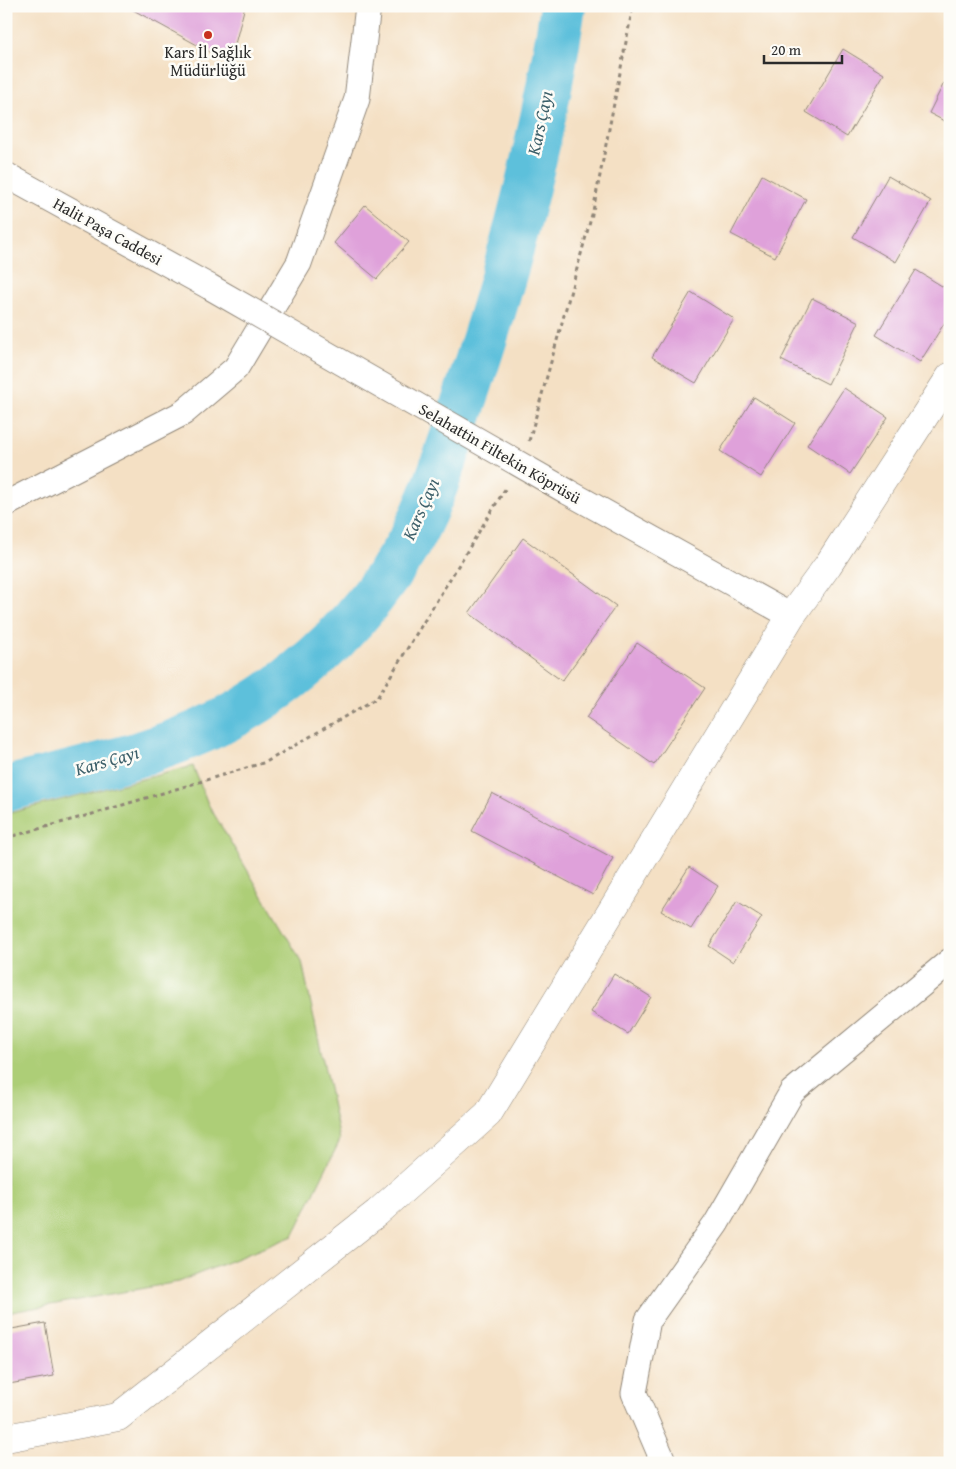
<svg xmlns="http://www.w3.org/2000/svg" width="956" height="1469" viewBox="0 0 956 1469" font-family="'Gentium Book Plus',serif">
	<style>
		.green { fill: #adce77; stroke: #6c7c51 }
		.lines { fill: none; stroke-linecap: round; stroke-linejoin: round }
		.river { stroke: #5dc0db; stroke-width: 46 }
		.building { fill: #dfa1da }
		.minor-casing { stroke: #908678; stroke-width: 27 }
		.tertiary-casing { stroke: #908678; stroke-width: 29 }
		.path { stroke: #908678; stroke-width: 3; stroke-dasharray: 4 4; stroke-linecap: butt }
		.minor { stroke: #fff; stroke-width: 25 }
		.tertiary { stroke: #fff; stroke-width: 28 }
		.minor-bridge-casing { stroke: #908678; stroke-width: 27; stroke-linecap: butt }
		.minor-bridge { stroke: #fff; stroke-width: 25 }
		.poi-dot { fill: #c8321e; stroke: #fdfcf7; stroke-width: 2 }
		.labels { text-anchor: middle; stroke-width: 5; stroke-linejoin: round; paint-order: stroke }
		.poi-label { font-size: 16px; fill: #2b2b2b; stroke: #fdfcf7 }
		.street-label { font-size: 16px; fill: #2b2b2b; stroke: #fdfcf7 }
		.water-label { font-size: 18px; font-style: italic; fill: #3c5f69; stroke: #fdfcf7 }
	</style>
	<rect width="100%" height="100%" fill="#fdfcf7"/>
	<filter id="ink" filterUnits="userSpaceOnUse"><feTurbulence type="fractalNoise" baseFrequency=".02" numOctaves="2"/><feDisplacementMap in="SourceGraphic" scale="10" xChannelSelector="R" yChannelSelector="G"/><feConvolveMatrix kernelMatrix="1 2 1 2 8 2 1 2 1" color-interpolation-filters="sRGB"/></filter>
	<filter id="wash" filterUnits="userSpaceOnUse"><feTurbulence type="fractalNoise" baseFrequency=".0096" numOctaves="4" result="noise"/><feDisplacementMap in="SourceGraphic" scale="20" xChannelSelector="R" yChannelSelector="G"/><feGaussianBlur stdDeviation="1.12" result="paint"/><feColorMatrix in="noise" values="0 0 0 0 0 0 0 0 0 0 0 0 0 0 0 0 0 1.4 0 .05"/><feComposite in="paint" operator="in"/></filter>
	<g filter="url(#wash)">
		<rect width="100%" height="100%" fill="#f4e0c4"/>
		<path class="green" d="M193,766L208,804L302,962L340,1140L293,1236L178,1282L6,1313V814Z"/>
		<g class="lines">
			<path class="river" d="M6,789C87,768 172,752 245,709C310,671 365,615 404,551C432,505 448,450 465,399C508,272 543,140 563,6"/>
		</g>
		<g id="blocks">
			<path class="building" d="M126,6H245L230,63Z
				M843,49L884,74L847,137L806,112Z
				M944,83L950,86V124L929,113Z
				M762,175L806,199L775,257L731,234Z
				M888,176L931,201L896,262L853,237Z
				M365,205L409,242L377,279L334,243Z
				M916,270L950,291V314L920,362L876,335Z
				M691,292L734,319L696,383L652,357Z
				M812,298L859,322L828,384L781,360Z
				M844,388L888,417L850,474L807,445Z
				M754,397L795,423L761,477L720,451Z
				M523,538L616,606L562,681L469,613Z
				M637,643L705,688L654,765L586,718Z
				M492,793L613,858L593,895L472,831Z
				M689,867L718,886L691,929L661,911Z
				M737,901L762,917L733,962L709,946Z
				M614,974L651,997L628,1034L591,1012Z
				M45,1323L54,1376L9,1384L6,1367V1330Z"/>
		</g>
	</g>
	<g filter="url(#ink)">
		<use href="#blocks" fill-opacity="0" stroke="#908678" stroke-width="1"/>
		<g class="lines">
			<defs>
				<path id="minor" d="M6,175L210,287
					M568,492L791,616
					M6,504L183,413L236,368L299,263L357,99L368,6
					M664,1463L634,1393L648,1320L716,1224L792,1092L950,961"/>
				<path id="tertiary" d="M6,1438L118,1417L377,1213L488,1114L791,616L828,565L950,377"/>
			</defs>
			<use href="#minor" class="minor-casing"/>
			<use href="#tertiary" class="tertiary-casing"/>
			<path class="path" d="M529,441L593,211L633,6
				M6,838L96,813L266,762L377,698L507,486"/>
			<use href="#minor" class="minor"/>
			<use href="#tertiary" class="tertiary"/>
			<defs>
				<path id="minor-bridge" d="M210,287L568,492"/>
			</defs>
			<use href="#minor-bridge" class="minor-bridge-casing"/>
			<use href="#minor-bridge" class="minor-bridge"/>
		</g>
	</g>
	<circle class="poi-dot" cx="208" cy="35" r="5"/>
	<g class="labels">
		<g class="poi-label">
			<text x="208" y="58">Kars İl Sağlık<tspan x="208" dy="18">Müdürlüğü</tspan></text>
		</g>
		<g class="street-label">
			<text transform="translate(108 231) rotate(29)" y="6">Halit Paşa Caddesi</text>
			<text transform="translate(500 453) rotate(30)" y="6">Selahattin Filtekin Köprüsü</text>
		</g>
		<g class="water-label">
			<text transform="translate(540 123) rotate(-78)" y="6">Kars Çayı</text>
			<text transform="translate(421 509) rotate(-66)" y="6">Kars Çayı</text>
			<text transform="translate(107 761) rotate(-16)" y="6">Kars Çayı</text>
		</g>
	</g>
	<rect width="956" height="1469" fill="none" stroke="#fdfcf7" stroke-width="25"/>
	<path d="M764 55v8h78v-8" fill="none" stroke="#2b2b2b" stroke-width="2.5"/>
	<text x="771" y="55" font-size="15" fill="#2b2b2b" stroke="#fdfcf7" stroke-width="4" paint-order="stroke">20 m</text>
</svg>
